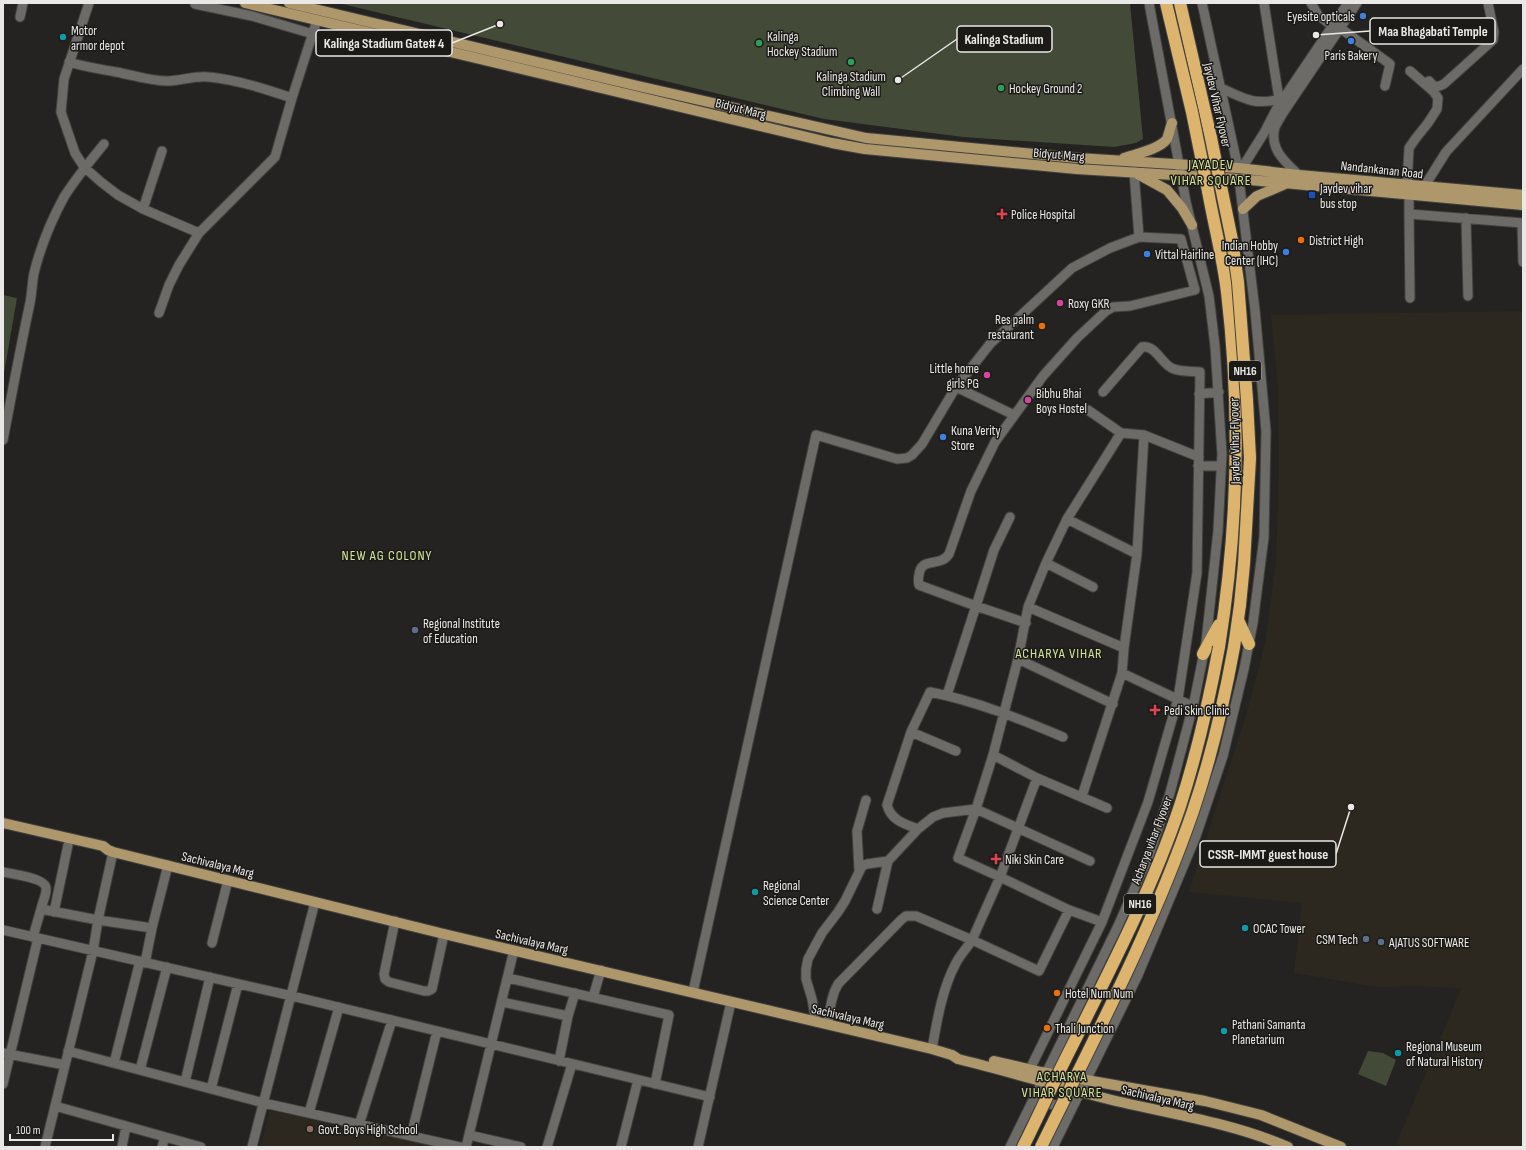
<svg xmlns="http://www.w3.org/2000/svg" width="1526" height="1150" viewBox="0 0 1526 1150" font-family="'Sofia Sans Condensed',sans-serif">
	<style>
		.built { fill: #2c2820 }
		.green { fill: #434a38 }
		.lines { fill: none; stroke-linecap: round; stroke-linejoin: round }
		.minor-casing { stroke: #42423f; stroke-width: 11 }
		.major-casing { stroke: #42423f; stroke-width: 12 }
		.highway-casing { stroke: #42423f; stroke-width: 14 }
		.minor { stroke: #6c6b68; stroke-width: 9 }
		.major { stroke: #af976c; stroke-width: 10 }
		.highway { stroke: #dcb46e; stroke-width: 12 }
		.highway-bridge-casing { stroke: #42423f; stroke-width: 14; stroke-linecap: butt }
		.highway-bridge { stroke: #dcb46e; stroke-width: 12 }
		.shop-dot { fill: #3f7fe0; stroke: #1b1a17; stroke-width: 1.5 }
		.culture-dot { fill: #0f9aa8; stroke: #1b1a17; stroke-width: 1.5 }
		.leisure-dot { fill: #2e9e5b; stroke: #1b1a17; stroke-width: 1.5 }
		.transit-dot { fill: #1a4fb4; stroke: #1b1a17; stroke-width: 1.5 }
		.health-dot { fill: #e0444e; stroke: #1b1a17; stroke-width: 1.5 }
		.food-dot { fill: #e8710a; stroke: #1b1a17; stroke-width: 1.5 }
		.hotel-dot { fill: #d1479c; stroke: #1b1a17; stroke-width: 1.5 }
		.service-dot { fill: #5c6f8a; stroke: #1b1a17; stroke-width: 1.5 }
		.education-dot { fill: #8d6e63; stroke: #1b1a17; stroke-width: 1.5 }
		.labels { text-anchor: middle; stroke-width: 3; stroke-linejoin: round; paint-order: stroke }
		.shield { fill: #1b1a17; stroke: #abaaa8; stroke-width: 1 }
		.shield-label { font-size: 12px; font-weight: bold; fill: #e9e8e6 }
		.poi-label { font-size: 13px; fill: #e9e8e6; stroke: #1b1a17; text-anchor: start }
		.street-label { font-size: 13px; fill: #e9e8e6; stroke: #1b1a17 }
		.neighbourhood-label { font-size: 14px; letter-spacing: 1px; fill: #d1e498; stroke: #1b1a17 }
		.leader { fill: none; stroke: #e9e8e6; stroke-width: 1.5 }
		.callout-dot { fill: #e9e8e6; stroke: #1b1a17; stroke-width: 1.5 }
		.callout { fill: #1b1a17; stroke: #e9e8e6; stroke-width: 1.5 }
		.callout-label { font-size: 14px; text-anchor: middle; font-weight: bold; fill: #e9e8e6 }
	</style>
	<rect width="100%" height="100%" fill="#242321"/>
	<path class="built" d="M1523,311V1147H1395L1461,989L1419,986L1376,987L1294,973L1302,903L1189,892L1246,715L1265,644L1276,562L1279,465L1278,386L1271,315Z
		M270,1110L439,1147H260Z"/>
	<path class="green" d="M338,3H1130L1143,139L1136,143L1114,147L963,137L824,119Z
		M3,295L17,298L3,379Z
		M1368,1051L1383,1053L1396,1060L1386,1086L1358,1074Z"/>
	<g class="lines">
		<defs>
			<path id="minor" d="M89,3L64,79L61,112L75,153L84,167L101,182L118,195L143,209L199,233
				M1202,3L1238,168
				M1264,3L1279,99
				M1311,3L1318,15L1332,26
				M195,4L252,16L313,34
				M20,17L23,3
				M1340,28L1390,64L1385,86
				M69,62C85,67 100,69 116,72C133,75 150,81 167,81C181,81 195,75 209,77C238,80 265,89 292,98
				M1429,81C1434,87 1437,88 1444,84L1493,40L1494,32L1488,3
				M1221,88C1246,100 1256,106 1284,98
				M1242,168L1264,133L1277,108L1348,3
				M1134,172L1139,237
				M1299,175C1285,162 1269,149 1275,127C1277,123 1280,118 1283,113L1357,3
				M1407,185L1409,148L1416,138L1428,123L1437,109L1438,98L1433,91L1410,71
				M1424,187L1446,152L1523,69
				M1409,195V214
				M143,209L162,151
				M1466,218L1468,296
				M1522,223L1523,262
				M1410,298L1409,214L1523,223
				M159,313L169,285L179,265L199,233L275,157L292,98L317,20
				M956,387L1014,415
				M1199,394L1219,392
				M1088,410L1121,433L1144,435L1199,457
				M3,440C12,394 20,349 30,303C32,293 32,283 34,273C40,249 52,219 64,197C76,178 90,161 104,144
				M1198,466H1221
				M1067,519L1137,554
				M1046,563L1093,587
				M1028,607L1124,648L1122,673L1192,706
				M1124,648L1137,554L1144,435
				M1018,659L1113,704
				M947,695L976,606L1026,623
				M911,732L956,751
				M993,755L976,809L958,858L1000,877L972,940L1039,971L1069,910
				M1037,778L993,755L1018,659L1028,607L1046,563L1067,519L1121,433
				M1082,796L1122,673
				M918,829C904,824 891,820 887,805L911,732L930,692C976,701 1020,719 1063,737
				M859,870L857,831L866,800
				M3,872C12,874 45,878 46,888C47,894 42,903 41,909L98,920L152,928
				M877,909L888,861L918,829L933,817L943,813L976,809L1090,861
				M54,912L68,845
				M395,921L384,974L385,979L389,982L424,991H428L432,989L444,934
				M1102,922L1069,910L1000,877L1037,778L1107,808
				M3,930L292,996L710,1097
				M33,937L41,909
				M212,943L228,880
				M145,963L152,928L168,865
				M508,978L669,1015L655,1084
				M693,992L816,435L897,459L907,458L912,455L922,444L956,387L990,344L1072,268L1110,248L1139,237L1181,239L1195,290L1130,306L1113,307L1106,311L1077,338L1043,376L995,442L971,491L949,554C940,568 921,556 919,575C918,579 918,581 919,585L976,606L994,550L1010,517
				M593,997L601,970
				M502,1002L568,1016
				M816,1022L812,999L806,979V969L808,959L822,933L838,912L845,901L862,866L867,864L888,861
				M828,1024C830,1010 831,996 838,984L901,920L906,916H916L972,940C967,948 960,955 956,963C942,989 937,1021 932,1049
				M68,1051L264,1103L460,1147
				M3,1053L65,1065
				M559,1061L568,1016L575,993
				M114,1063L140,961
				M1030,1069L1102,922L1148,802L1178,699L1197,573L1200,372C1192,371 1182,372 1174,369C1161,365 1157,345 1142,347L1103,392
				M140,1070L167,967
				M185,1082L210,977
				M3,1084L38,938
				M211,1089L238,984
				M1038,1103L1067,1106
				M55,1106L201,1147
				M309,1113L339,1007
				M359,1125L392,1020
				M469,1135L521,1147
				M411,1136L437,1031
				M45,1147L93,951L98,920L113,852
				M122,1147L126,1126
				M162,1147L165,1137
				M252,1147L315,902
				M466,1147L514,950
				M547,1147L572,1064
				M621,1147L638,1080
				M698,1147L731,1002
				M1010,1147L1118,926L1150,853L1170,793L1194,702L1206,642L1218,531L1222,454L1215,346L1209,296L1186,202L1149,3
				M1053,1147L1138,975L1196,836L1223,756L1244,669L1253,623L1264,537L1266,431L1255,310L1239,179"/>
			<path id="major" d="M245,3L832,143L865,149L1077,169L1239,179L1523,205
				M289,3L638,86L866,138L1077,158L1238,168L1299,175L1523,195
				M1124,158C1136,154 1160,149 1167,139C1169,134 1170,128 1172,123
				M1136,173L1167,190L1182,208L1192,225
				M1243,209L1257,196L1283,185
				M3,823L103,846L108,850L113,852L444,934L932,1049L952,1055L958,1059C1011,1072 1063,1088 1116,1101C1173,1114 1235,1124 1288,1147
				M994,1061L1041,1072L1205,1101L1261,1115L1341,1147"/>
			<path id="highway" d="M1180,3L1211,138
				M1208,191C1214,225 1223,258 1227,292C1241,410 1238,529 1219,647
				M1238,620L1249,644
				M1234,647L1240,605
				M1203,654L1219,625"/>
		</defs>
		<use href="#minor" class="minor-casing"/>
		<use href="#major" class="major-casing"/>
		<use href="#highway" class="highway-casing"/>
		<use href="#minor" class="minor"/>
		<use href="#major" class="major"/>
		<use href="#highway" class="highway"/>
		<defs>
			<path id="highway-bridge" d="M1166,3L1192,112L1208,191
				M1211,138L1232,240L1238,282L1247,400L1250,458L1244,564L1240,605
				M1023,1147C1040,1113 1055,1079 1072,1046C1111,968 1152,889 1180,806C1197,754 1209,701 1219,647
				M1041,1147C1095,1037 1153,927 1193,811C1211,758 1224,702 1234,647"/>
		</defs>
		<use href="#highway-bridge" class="highway-bridge-casing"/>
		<use href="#highway-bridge" class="highway-bridge"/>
	</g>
	<g class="shop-dot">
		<circle cx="1363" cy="16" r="4"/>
		<circle cx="1351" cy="41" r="4"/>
		<circle cx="1286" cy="252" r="4"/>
		<circle cx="1147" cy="254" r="4"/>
		<circle cx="943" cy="437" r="4"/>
	</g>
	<g class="culture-dot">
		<circle cx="63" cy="37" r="4"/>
		<circle cx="755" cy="892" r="4"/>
		<circle cx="1245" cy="928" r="4"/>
		<circle cx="1224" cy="1031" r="4"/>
		<circle cx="1398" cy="1053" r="4"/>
	</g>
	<g class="leisure-dot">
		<circle cx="759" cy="43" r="4"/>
		<circle cx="851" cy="62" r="4"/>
		<circle cx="1001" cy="88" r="4"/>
	</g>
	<rect class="transit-dot" x="1308" y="191" width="8" height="8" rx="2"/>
	<g class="health-dot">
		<path d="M1000 208h4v4h4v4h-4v4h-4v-4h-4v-4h4z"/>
		<path d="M1153 704h4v4h4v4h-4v4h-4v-4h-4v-4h4z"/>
		<path d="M994 853h4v4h4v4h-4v4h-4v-4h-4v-4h4z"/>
	</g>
	<g class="food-dot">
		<circle cx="1301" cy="240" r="4"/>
		<circle cx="1042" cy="326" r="4"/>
		<circle cx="1057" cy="993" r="4"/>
		<circle cx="1047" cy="1028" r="4"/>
	</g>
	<g class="hotel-dot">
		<circle cx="1060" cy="303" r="4"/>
		<circle cx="987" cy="375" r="4"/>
		<circle cx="1028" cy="400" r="4"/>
	</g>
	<g class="service-dot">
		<circle cx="415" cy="630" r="4"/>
		<circle cx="1366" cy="939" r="4"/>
		<circle cx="1381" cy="942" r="4"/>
	</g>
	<circle class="education-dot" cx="310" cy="1129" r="4"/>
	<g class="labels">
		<g class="shield">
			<rect x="1229" y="361" width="32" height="20" rx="3"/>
			<rect x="1124" y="894" width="32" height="20" rx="3"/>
		</g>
		<g class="shield-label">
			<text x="1245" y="375">NH16</text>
			<text x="1140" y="908">NH16</text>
		</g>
		<g class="poi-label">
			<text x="1355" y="21" text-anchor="end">Eyesite opticals</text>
			<text x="71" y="35">Motor<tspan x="71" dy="15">armor depot</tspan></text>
			<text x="767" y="41">Kalinga<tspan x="767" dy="15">Hockey Stadium</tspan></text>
			<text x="1351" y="60" text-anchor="middle">Paris Bakery</text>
			<text x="851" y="81" text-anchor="middle">Kalinga Stadium<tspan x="851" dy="15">Climbing Wall</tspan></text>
			<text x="1009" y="93">Hockey Ground 2</text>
			<text x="1320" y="193">Jaydev vihar<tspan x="1320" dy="15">bus stop</tspan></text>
			<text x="1011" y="219">Police Hospital</text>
			<text x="1309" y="245">District High</text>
			<text x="1278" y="250" text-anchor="end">Indian Hobby<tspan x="1278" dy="15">Center (IHC)</tspan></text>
			<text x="1155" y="259">Vittal Hairline</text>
			<text x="1068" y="308">Roxy GKR</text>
			<text x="1034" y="324" text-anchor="end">Res palm<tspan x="1034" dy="15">restaurant</tspan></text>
			<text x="979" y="373" text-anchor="end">Little home<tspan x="979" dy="15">girls PG</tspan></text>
			<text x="1036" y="398">Bibhu Bhai<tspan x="1036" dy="15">Boys Hostel</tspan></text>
			<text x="951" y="435">Kuna Verity<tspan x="951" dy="15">Store</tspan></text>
			<text x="423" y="628">Regional Institute<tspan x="423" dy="15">of Education</tspan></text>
			<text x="1164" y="715">Pedi Skin Clinic</text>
			<text x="1005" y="864">Niki Skin Care</text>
			<text x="763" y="890">Regional<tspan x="763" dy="15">Science Center</tspan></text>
			<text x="1253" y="933">OCAC Tower</text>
			<text x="1358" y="944" text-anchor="end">CSM Tech</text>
			<text x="1389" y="947">AJATUS SOFTWARE</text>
			<text x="1065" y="998">Hotel Num Num</text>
			<text x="1232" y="1029">Pathani Samanta<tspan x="1232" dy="15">Planetarium</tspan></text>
			<text x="1055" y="1033">Thali Junction</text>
			<text x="1406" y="1051">Regional Museum<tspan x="1406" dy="15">of Natural History</tspan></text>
			<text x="318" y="1134">Govt. Boys High School</text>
		</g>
		<g class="street-label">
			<text transform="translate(1218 105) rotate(77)" y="5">Jaydev Vihar Flyover</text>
			<text transform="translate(741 108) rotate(14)" y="5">Bidyut Marg</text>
			<text transform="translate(1059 154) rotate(5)" y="5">Bidyut Marg</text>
			<text transform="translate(1382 169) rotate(6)" y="5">Nandankanan Road</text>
			<text transform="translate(1234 441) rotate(-91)" y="5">Jaydev Vihar Flyover</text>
			<text transform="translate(1151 840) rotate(-69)" y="5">Acharya vihar Flyover</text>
			<text transform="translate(218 864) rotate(14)" y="5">Sachivalaya Marg</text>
			<text transform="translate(532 941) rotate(13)" y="5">Sachivalaya Marg</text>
			<text transform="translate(848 1016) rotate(13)" y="5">Sachivalaya Marg</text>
			<text transform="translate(1158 1097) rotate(13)" y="5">Sachivalaya Marg</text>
		</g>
		<g class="neighbourhood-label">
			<text x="1211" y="169">JAYADEV<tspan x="1211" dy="16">VIHAR SQUARE</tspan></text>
			<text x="387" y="560">NEW AG COLONY</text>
			<text x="1059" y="658">ACHARYA VIHAR</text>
			<text x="1062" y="1081">ACHARYA<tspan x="1062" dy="16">VIHAR SQUARE</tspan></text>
		</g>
	</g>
	<path class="leader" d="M1316 35L1370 31M898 80L957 39M500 24L452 43M1351 807L1336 854"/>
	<g class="callout-dot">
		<circle cx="1316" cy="35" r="4"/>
		<circle cx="898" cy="80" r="4"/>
		<circle cx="500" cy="24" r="4"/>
		<circle cx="1351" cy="807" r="4"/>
	</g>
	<g class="callout">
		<rect x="1370" y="18" width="125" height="26" rx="4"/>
		<rect x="957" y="26" width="95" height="26" rx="4"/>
		<rect x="316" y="30" width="136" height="26" rx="4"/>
		<rect x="1200" y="841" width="136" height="26" rx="4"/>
	</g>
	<g class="callout-label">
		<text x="1433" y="36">Maa Bhagabati Temple</text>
		<text x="1004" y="44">Kalinga Stadium</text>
		<text x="384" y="48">Kalinga Stadium Gate# 4</text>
		<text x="1268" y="859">CSSR-IMMT guest house</text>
	</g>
	<rect width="1526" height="1150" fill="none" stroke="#e9e8e6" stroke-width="8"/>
	<path d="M10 1134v6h103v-6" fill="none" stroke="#e9e8e6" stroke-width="2"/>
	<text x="16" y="1134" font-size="12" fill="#e9e8e6" stroke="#1b1a17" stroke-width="3" paint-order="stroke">100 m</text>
</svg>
